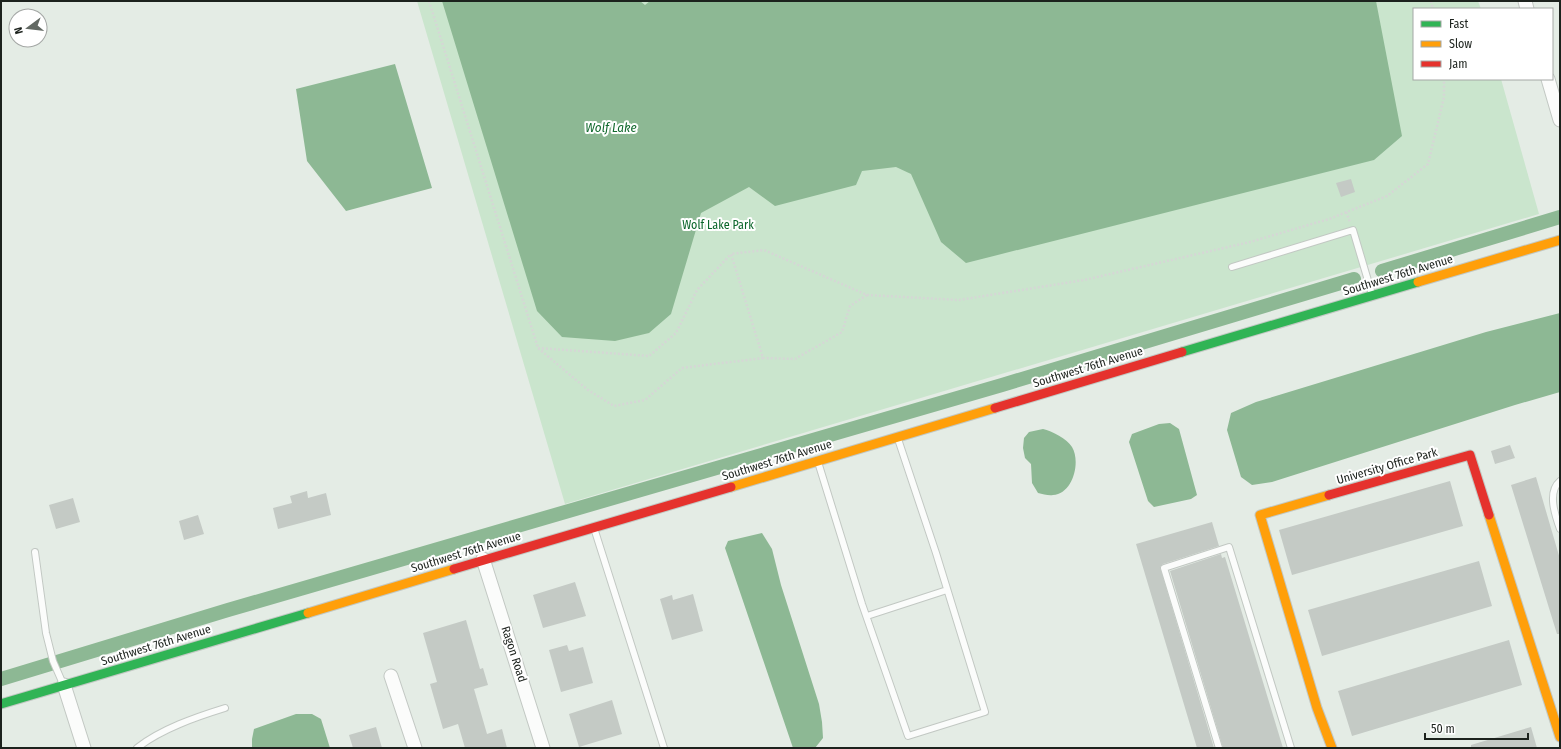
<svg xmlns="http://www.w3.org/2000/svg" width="1561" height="749" viewBox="0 0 1561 749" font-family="'Fira Sans Condensed',sans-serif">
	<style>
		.green { fill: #cae5cd }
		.water { fill: #8db894 }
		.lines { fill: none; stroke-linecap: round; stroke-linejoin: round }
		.canal { stroke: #8db894; stroke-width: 14 }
		.building { fill: #c4cac5 }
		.lane-casing { stroke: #c2c8c3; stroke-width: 8 }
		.street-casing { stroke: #c2c8c3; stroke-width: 15 }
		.fast-casing { stroke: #c2c8c3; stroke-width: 11 }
		.slow-casing { stroke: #c2c8c3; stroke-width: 11 }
		.jam-casing { stroke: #c2c8c3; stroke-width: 11 }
		.path { stroke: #d5d7d5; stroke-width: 2.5; stroke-dasharray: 2 2; stroke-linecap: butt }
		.lane { stroke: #fbfcfb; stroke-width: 6 }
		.street { stroke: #fbfcfb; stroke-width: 13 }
		.fast { stroke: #30b455; stroke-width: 9 }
		.slow { stroke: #ff9f0a; stroke-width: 9 }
		.jam { stroke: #e5322d; stroke-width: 9 }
		.labels { text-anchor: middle; stroke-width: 4; stroke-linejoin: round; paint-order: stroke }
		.park-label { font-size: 12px; fill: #096529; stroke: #fff }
		.street-label { font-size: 12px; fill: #1c221d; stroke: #fff }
		.water-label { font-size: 13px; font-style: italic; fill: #11692d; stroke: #fff }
	</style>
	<rect width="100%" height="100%" fill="#e4ece5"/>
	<path class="green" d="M417,1H1478L1481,9H1414V79H1501L1539,214L565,504Z"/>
	<path class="water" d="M442,1H640L645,5L650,1H1376L1402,136L1374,160L966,263L941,242L911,174L896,167L862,171L856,185L775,206L749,187L701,213L671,314L649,333L615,341L562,337L537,311Z
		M395,64L432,188L346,211L307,161L296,89Z
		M1560,313V392L1515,405L1272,482L1252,485L1241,477L1227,430L1231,413L1256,402L1486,332Z
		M1170,423L1179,429L1197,495L1191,499L1154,507L1148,501L1129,442L1132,434L1159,424Z
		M1043,429C1052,431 1067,439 1072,447C1081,462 1073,494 1053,495C1049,496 1043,494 1038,493L1032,483L1031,464L1025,458L1023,448L1024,438L1029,432Z
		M762,533L772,549L781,585L819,704L822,722L823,738L815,748H793L725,548L728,541Z
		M296,714H312L321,719L330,748H252V739L254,729Z"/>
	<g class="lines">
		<path class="canal" d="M1382,271L1560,217
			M1,679L228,610L1002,385L1354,279"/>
	</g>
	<path class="building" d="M1351,179L1355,192L1341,197L1336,183Z
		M1510,445L1515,458L1495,464L1491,451Z
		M1536,477L1560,559V634H1557L1511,485Z
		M1450,481L1463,526L1292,575L1279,530Z
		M307,491L308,498L326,493L331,515L278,529L273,508L292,503L290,496Z
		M73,498L80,522L56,529L49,505Z
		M198,515L204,534L184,540L179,521Z
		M1212,522L1219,546L1163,564L1160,567L1214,748H1197L1136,544Z
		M1221,554L1222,558L1225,557L1283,748H1223L1170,571Z
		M1479,561L1492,606L1322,656L1308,610Z
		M575,582L586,616L543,628L533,595Z
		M693,594L703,631L672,640L660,599L672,595L673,600Z
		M466,620L480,669L483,668L488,685L474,689L487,734L502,729L507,748H465L458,724L443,729L430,684L437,682L423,633Z
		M1509,640L1522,685L1352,736L1338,691Z
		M567,645L569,651L583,647L593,683L561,692L549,650Z
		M612,700L622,734L579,747L569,714Z
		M376,727L382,748H353L349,735Z
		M1531,727L1537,748H1471V745Z"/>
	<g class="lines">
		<defs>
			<path id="lane" d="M1232,267L1353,230L1372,294
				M818,462L862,604L908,736L985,712L936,553L898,439
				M1560,481C1547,492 1555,515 1560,529
				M594,528L664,748
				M35,552L46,633L53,661L63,684
				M867,616L947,590
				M137,748C161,729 196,717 225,708
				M1219,748L1164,568L1229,547L1291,748"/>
			<path id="street" d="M1525,1L1527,9
				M1548,79L1560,120
				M483,559L543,748
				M391,676L415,748
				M64,685L84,748"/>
			<path id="fast" d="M1182,352L1418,282
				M1,704L308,613"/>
			<path id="slow" d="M1418,282L1560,240
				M731,487L995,408
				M1329,495L1260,515L1317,708L1332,748
				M1489,515L1560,737
				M308,613L454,569"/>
			<path id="jam" d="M995,408L1182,352
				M1329,495L1470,455L1489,515
				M454,569L731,487"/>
		</defs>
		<use href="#lane" class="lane-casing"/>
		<use href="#street" class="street-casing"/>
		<use href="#fast" class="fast-casing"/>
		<use href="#slow" class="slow-casing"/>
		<use href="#jam" class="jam-casing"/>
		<path class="path" d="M429,1L538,348L588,390L614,406L645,400L682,368L763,358
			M1431,1L1433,9
			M1346,212L1350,222
			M867,295L850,306L842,332L795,359L763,358L731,254L764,250L867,295L959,300L1084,280L1250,242L1329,219L1387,196L1428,164L1444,97V79
			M538,348L649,356L676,333L697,290L730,255"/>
		<use href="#lane" class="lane"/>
		<use href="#street" class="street"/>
		<use href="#fast" class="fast"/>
		<use href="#slow" class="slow"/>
		<use href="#jam" class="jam"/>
	</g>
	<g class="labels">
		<g class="park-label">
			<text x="718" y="229">Wolf Lake Park</text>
		</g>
		<g class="street-label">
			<text transform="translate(1398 275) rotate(-17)" y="4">Southwest 76th Avenue</text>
			<text transform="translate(1088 367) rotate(-17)" y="4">Southwest 76th Avenue</text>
			<text transform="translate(777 460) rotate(-17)" y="4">Southwest 76th Avenue</text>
			<text transform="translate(1387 466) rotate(-16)" y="4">University Office Park</text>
			<text transform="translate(466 552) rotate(-17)" y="4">Southwest 76th Avenue</text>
			<text transform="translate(156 645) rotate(-17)" y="4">Southwest 76th Avenue</text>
			<text transform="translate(514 654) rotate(72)" y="4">Ragon Road</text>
		</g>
		<g class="water-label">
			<text x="611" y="132">Wolf Lake</text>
		</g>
	</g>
	<rect width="1561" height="749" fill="none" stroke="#1c221d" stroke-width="4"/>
	<rect x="1413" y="8" width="140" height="72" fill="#ffffff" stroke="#a4a7a5"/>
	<rect x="1421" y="21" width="20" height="6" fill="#30b455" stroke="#a4a7a5"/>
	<text x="1449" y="28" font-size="12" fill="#1c221d">Fast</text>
	<rect x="1421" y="41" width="20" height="6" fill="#ff9f0a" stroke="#a4a7a5"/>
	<text x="1449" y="48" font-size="12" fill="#1c221d">Slow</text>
	<rect x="1421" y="61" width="20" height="6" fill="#e5322d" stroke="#a4a7a5"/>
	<text x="1449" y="68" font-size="12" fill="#1c221d">Jam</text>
	<g transform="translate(28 28) rotate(255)"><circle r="19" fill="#ffffff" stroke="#a4a7a5"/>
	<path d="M0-3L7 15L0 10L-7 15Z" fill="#626963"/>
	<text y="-6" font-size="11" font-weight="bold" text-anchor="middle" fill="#1c221d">N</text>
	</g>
	<path d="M1425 733v6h103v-6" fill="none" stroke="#1c221d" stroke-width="2"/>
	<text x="1431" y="733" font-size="12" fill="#1c221d" stroke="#ffffff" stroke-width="3" paint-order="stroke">50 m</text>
</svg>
